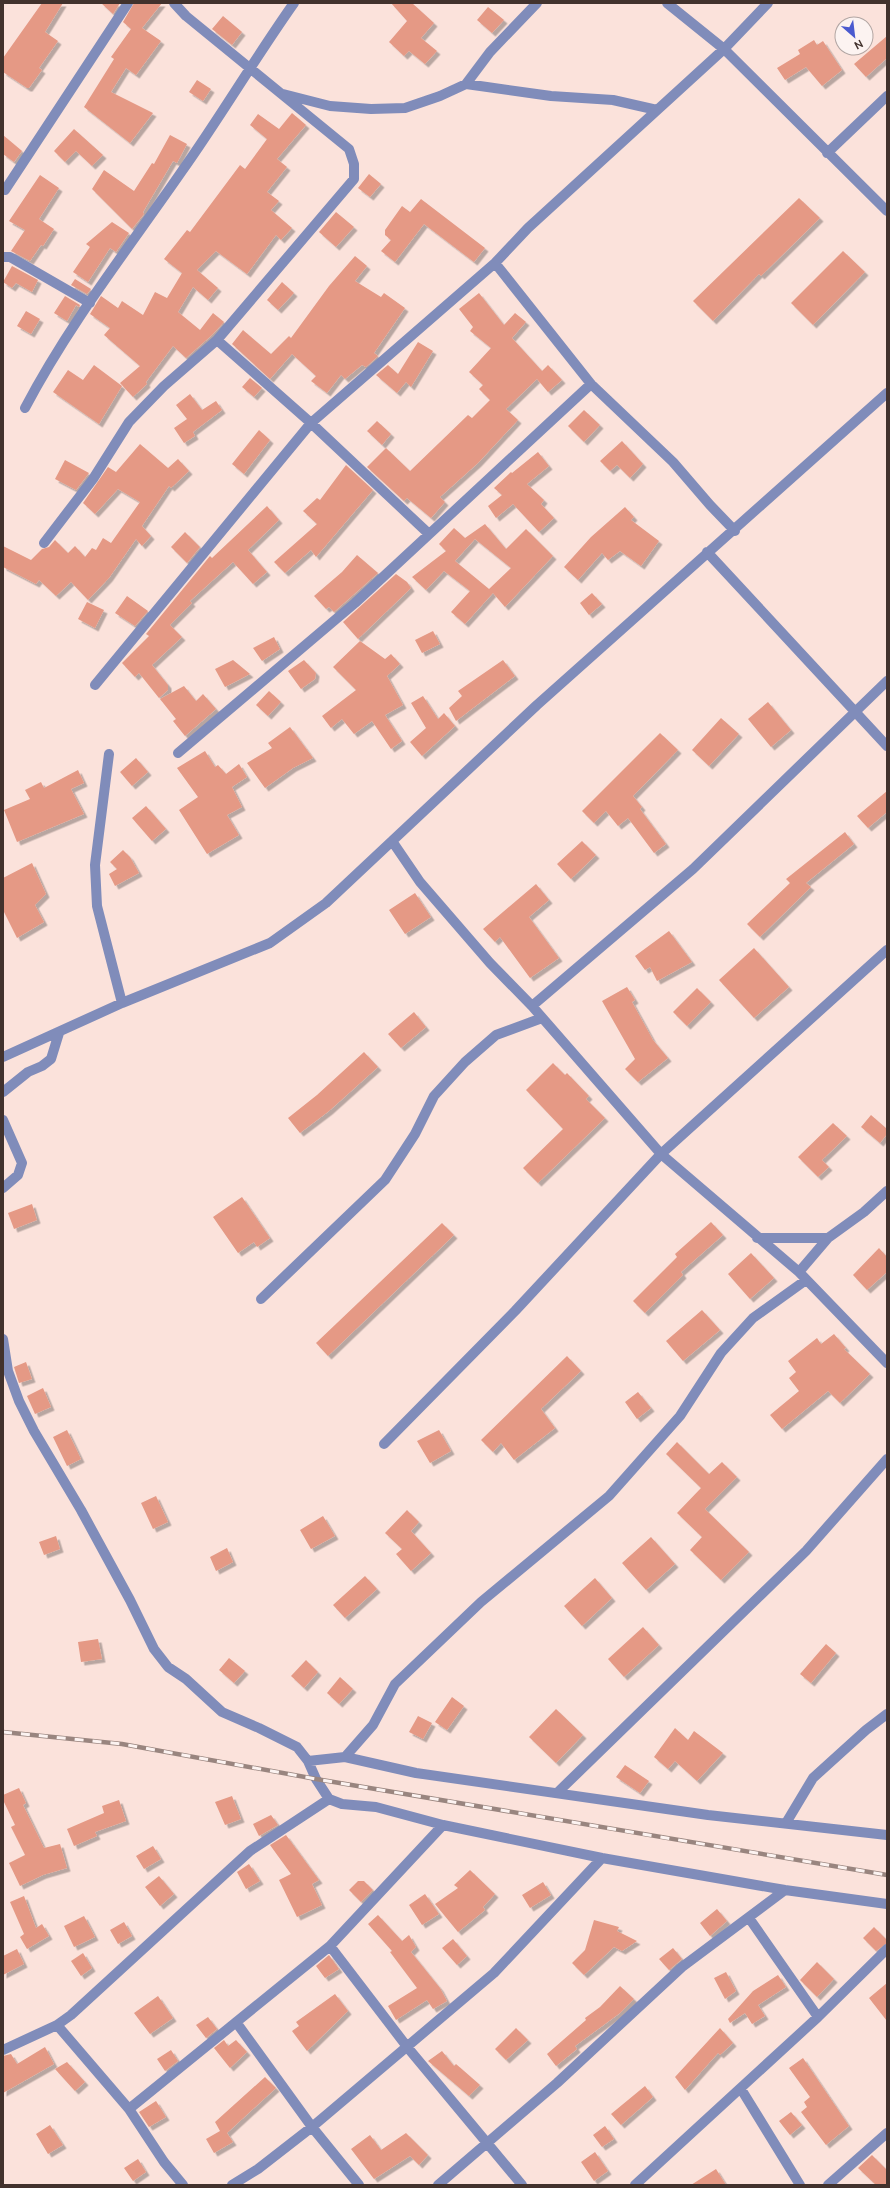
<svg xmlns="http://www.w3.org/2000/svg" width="890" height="2188" viewBox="0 0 890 2188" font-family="Ubuntu,sans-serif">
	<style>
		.building { fill: #e59985; fill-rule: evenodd; filter: url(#shadow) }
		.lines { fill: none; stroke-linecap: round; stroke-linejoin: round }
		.minor { stroke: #808cba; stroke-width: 10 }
		.rail-casing { stroke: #99857f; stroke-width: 4.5 }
		.rail { stroke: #fcf3f1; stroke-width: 3; stroke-dasharray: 9; stroke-linecap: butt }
	</style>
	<defs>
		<filter id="shadow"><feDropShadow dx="3.5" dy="3.5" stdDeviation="0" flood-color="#0004"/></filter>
	</defs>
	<rect width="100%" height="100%" fill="#fbe2db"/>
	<path class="building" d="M42,3H63L45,32L58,41L39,68L42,70L29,88H27L3,72V58Z
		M101,3H120L113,14Z
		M134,3H162L142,28L161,41L136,75L126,68L111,92L153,113L130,143L84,107L114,59L111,57L131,29L123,22Z
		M391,3H412L434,23L421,38L437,51L425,64L409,51L404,56L389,42L407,21Z
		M488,7L504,20L492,33L477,20Z
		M223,16L242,32L232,45L212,29Z
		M887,36V58L866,77L854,64Z
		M814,40L817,45L823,41L842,70L822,86L806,67L785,80L777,68L800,54L798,50Z
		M197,80L211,89L203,101L189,92Z
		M292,113L306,125L277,159L287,167L267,192L279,201L271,210L292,228L281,240L276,235L247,274L216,251L197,270L218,288L208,300L193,287L178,312L200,330L213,313L224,322L212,335L186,358L173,346L146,382L147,384L133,397L120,383L140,366L104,335L110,328L90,314L101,296L118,308L122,301L143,315L155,292L167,298L182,273L164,259L187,230L190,232L240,165L245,169L267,139L250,125L258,114L279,129Z
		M74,129L103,155L92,166L76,151L65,162L54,151Z
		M3,135L22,151L14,162L3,154Z
		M170,135L187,144L177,163L173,161L143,212L144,214L132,229L92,189L104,170L134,191L152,163L154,164Z
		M369,174L381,184L370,197L358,188Z
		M40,175L59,188L39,219L54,229L43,246L41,245L30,261L11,251L25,230L9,221Z
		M799,198L820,218L761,276L759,274L713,321L693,301Z
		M421,199L485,248L474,262L424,224L395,262L381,251L391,240L385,235V230L402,206L410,212Z
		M336,212L354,227L336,247L319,232Z
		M112,222L129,233L116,252L110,248L88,282L73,272L90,247L86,244Z
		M843,251L865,272L813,325L791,303Z
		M355,256L367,266L355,281L381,297L384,293L405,308L374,353L378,356L366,367L362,365L345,379L341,375L327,393L311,381L316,376L292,354L270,379L232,344L243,330L271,354L289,336L291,338L329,286Z
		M12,266L38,280L32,292L16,283L12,288L3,282Z
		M75,279L91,289L87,294L71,285Z
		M282,282L294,293L278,310L267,300Z
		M479,293L504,325L515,313L526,322L512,338L542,371L548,365L562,380L548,392L537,379L506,409L518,420L478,463L440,497L445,502L431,518L407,498L404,501L367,467L386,448L410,471L468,415L472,418L490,400L479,389L483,385L469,372L491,348L470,331L473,327L459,309Z
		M65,296L80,305L79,307L76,305L67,321L54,313Z
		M26,311L40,319L31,334L17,326Z
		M418,342L433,351L411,387L406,382L397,393L376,375L388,365L398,374Z
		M94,365L122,386L99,424L53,392L68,370L83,380Z
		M250,378L262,388L254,397L242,387Z
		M190,394L202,410L216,401L222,410L193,432L195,436L184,443L174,428L187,419L176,405Z
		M584,410L600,425L584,442L568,426Z
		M377,421L391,434L382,445L367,431Z
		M259,430L270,440L244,474L232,464Z
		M622,441L643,464L630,478L617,465L610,471L600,461Z
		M140,444L168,468L178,459L189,471L171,488L169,486L142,526L151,536L142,546L136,539L109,578L88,600L71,582L56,596L39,580L36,584L3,567V546L31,560L42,549L49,547L55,540L68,553L75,546L85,557L92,548L96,550L103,538L111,543L140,502L118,489L95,514L83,503L108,467L116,472Z
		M538,452L549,466L527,484L544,500L541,504L554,518L539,532L513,504L496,518L488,506L502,495L494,488L511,472L512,473Z
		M65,460L89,473L76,490L55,479Z
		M346,465L373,490L316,557L311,550L285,573L274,562L317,524L303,511L317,498L320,500Z
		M267,506L279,520L248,550L267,572L253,584L233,562L190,601L192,603L170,625L182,637L152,665L168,685V690L159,698L139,673L135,677L122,663L149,636L146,634L210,556L212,558Z
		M625,507L634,517L631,520L659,541L641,566L620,551L608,560L602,553L578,580L564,567L591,537Z
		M485,524L506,549L526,529L553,556L505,607L493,593L465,624L451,612L470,591L444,571L426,590L412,577L446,551L439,544L454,528L465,538ZM475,539L511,568L489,589L455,561Z
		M185,532L200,547L187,563L171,547Z
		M357,555L378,573L334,612L329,607L326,609L314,596L342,572Z
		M396,574L407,582L411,588L358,639L343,622Z
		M592,593L602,604L589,615L580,603Z
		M127,596L148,611L135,626L115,613Z
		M87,602L104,610L95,628L78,619Z
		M433,631L440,644L422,653L415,640Z
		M274,637L280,649L262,661L253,648Z
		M360,641L385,659L391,654L400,664L387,676L403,705L385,715L402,741L391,749L372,721L354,734L342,719L331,728L322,716L356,690L333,667Z
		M233,660L250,674L225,687L215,669Z
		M304,660L316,673L315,679L301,689L288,671Z
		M503,660L515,676L456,721L449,708L462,696L458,691Z
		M184,686L196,701L203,694L216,709L185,736L173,721L176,719L160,699Z
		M269,691L281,702L268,716L256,705Z
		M423,696L438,719L444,713L455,726L422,756L410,742L426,728L411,703Z
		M768,702L791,730L771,747L748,719Z
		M721,718L739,734L709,766L692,750Z
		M290,727L313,758L293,768L265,788L247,763L272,748L268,743Z
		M660,733L678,750L633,796L642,807L640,809L666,844L654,853L628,818L618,826L606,811L594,823L582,811Z
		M205,751L215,767L218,765L226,774L239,764L247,777L232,787L242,807L227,815L239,835L207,854L179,810L198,797L177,768Z
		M136,758L148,772L132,786L120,772Z
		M78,770L84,783L71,789L84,814L17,842L4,810L30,799L25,790L41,782L44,788Z
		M887,791V812L868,828L857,816Z
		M146,806L166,829L152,841L132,818Z
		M845,832L854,844L806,883L811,887L760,937L747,924L790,883L786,879Z
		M582,841L596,855L571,879L557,864Z
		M123,850L130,857L139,873L115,886L109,874L117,869L110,862Z
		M32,863L46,894L35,905L44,922L17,938L4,912L3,878Z
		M536,884L549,900L529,917L559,958L530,978L500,937L495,942L483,929Z
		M415,893L431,917L405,934L389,910Z
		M669,931L692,962L657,981L650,967L645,970L635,956Z
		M754,948L789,987L754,1018L719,980Z
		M627,987L635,1000L632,1002L653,1040L668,1058L638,1082L625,1069L635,1059L602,1001Z
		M697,988L711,1002L687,1026L673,1012Z
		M414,1012L426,1027L401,1048L388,1034Z
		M364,1052L378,1067L329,1111L300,1133L288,1118L317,1095Z
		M553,1063L565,1075L567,1073L589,1096L586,1099L605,1118L538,1183L523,1168L563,1129L526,1090Z
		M871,1115L887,1129V1134L880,1143L861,1127Z
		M833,1123L847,1136L822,1160L829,1167L818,1177L798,1157Z
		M242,1197L270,1238L257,1247L254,1242L238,1253L213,1217Z
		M32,1204L37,1220L14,1229L8,1213Z
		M711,1222L723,1235L681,1272L683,1275L645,1313L633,1301L677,1257L675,1254Z
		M442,1223L454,1235L328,1356L316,1343Z
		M879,1248L887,1257V1272L867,1290L853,1275Z
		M751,1253L774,1278L750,1299L728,1274Z
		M702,1310L720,1330L683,1361L666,1341Z
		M834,1334L846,1348L844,1349L870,1374L840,1403L828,1391L782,1429L770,1415L799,1391L789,1378L796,1372L788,1361L817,1338L821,1344Z
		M567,1356L581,1371L541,1409L555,1428L514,1460L501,1443L493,1452L481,1440Z
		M26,1362L32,1379L19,1383L14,1367Z
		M43,1388L51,1407L35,1414L27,1396Z
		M638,1392L651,1408L637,1419L625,1402Z
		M67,1430L81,1459L67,1466L53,1437Z
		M439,1430L451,1451L430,1463L417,1441Z
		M677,1442L709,1474L722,1462L737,1477L705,1509L749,1552L721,1580L690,1550L702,1537L677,1513L701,1488L666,1454Z
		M156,1496L168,1522L153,1529L141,1503Z
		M407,1510L419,1522L411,1531L431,1553L411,1571L396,1554L402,1549L385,1533Z
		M323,1516L335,1536L311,1549L300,1530Z
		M56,1536L60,1549L44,1555L39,1542Z
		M651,1537L675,1564L646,1590L622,1563Z
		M227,1548L233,1562L216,1571L210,1557Z
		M365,1576L377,1589L345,1618L333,1605Z
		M595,1578L612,1598L582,1626L564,1606Z
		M643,1627L659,1645L624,1677L608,1659Z
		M98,1639L102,1659L81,1662L78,1642Z
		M826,1644L836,1653L811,1683L800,1674Z
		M229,1658L245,1671L234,1683L219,1670Z
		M306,1660L318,1672L304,1688L291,1676Z
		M340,1677L353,1689L339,1704L327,1693Z
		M452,1697L464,1706L447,1730L435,1722Z
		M556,1709L583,1735L556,1763L529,1737Z
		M418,1716L432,1723L423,1739L409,1732Z
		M675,1728L688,1740L694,1731L723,1753L697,1781L675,1761L668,1769L654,1757Z
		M625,1765L649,1781L640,1793L616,1777Z
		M19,1788L26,1803L23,1805L44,1848L60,1844L67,1868L43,1875L20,1886L9,1863L25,1855L11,1827L15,1825L3,1800V1795Z
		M232,1796L241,1819L225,1825L215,1802Z
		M119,1800L126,1821L95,1832L97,1836L74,1846L67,1829L104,1813L102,1806Z
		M271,1815L278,1825L259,1836L253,1824Z
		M286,1835L319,1880L312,1884L322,1905L297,1917L279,1880L291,1874L270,1845Z
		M153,1846L161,1859L144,1869L136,1856Z
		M249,1864L260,1881L246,1889L237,1872Z
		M470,1870L495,1894L483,1907L485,1910L458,1932L435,1904L458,1888L454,1885Z
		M159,1876L174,1894L160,1906L145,1887Z
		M358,1881H364L373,1890L361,1902L349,1890Z
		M543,1882L551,1895L530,1908L522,1895Z
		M425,1894L439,1914L422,1925L409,1905Z
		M24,1896L36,1928L42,1924L49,1936L27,1949L20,1937L24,1934L10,1902Z
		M717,1909L727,1921L710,1936L700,1923Z
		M378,1915L402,1941L409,1935L416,1947L411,1952L440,1988L447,2001L433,2009L427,2000L396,2020L388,2006L417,1988L390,1952L392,1951L368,1924Z
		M84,1916L95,1937L74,1947L64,1926Z
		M594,1920L619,1927L617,1931L637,1941L622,1951L614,1947L584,1975L572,1963L585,1950Z
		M124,1922L132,1936L118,1944L110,1930Z
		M874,1927L887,1940V1943L876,1951L863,1938Z
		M453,1939L467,1956L457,1965L442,1948Z
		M673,1948L682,1959L669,1970L659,1959Z
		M17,1949L24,1964L3,1975V1956Z
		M83,1953L92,1968L81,1976L71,1961Z
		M329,1955L339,1969L325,1978L316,1966Z
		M817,1962L834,1979L817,1997L800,1980Z
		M726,1972L736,1991L725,1999L714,1978Z
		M778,1975L786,1987L758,2005L765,2016L752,2024L745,2013L730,2023L728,2019L753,1991Z
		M887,1983V2021L869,1998Z
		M620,1986L634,1999L620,2013L575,2046L577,2049L556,2066L547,2054L586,2020L585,2018L600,2007Z
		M335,1994L348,2011L307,2051L292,2031L299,2026L296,2022Z
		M158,1996L173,2018L150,2034L134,2013Z
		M208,2017L217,2029L206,2038L196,2025Z
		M516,2028L528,2040L506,2060L495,2049Z
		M720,2028L733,2043L720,2055L718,2053L685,2090L675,2077Z
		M224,2040L228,2046L236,2040L247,2052L230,2068L214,2048Z
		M45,2047L54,2064L3,2093V2056L11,2054L17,2064Z
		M171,2050L178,2061L165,2071L157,2059Z
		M442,2051L454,2066L456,2064L480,2085L469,2096L428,2061Z
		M803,2058L849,2126L826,2145L801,2112L807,2107L804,2102L810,2097L789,2068Z
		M67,2062L85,2082L75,2091L55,2069Z
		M265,2077L276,2088L227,2133L233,2142L214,2153L206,2139L220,2131L215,2122Z
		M645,2086L653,2097L621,2125L611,2114Z
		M156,2101L166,2117L149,2127L139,2112Z
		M791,2112L802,2125L790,2135L779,2121Z
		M50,2125L63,2145L48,2154L36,2134Z
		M605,2126L614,2139L602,2147L593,2135Z
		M406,2133L428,2155L419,2165L410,2156L374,2179L351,2149L370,2135L381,2150Z
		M595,2152L608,2171L594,2181L581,2162Z
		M872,2155L887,2170V2185H876L858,2168Z
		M138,2159L146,2172L133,2181L124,2168Z
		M716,2169L726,2185H691Z"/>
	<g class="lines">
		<path class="minor" d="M667,3L724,49L887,211
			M466,84L490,52L537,3
			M283,94L330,106L371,109L405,108L440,96L466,84L551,96L613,100L657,110
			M827,153L887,96
			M5,190L128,3
			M3,257H10L90,303
			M495,263L591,384L673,462L710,505L735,531
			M217,340L311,423L429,534
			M25,408C69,324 128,249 182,171C221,116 255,58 294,3
			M44,543L93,479L129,422L164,386L217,340L354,179V164L349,149L186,16L174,3
			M707,552L887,746
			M95,685L311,423L495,263L528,228L724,49L768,3
			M178,753L355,603L591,384
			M109,754L95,865L97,906L122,1003
			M392,841L420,882L490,963L532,1006L661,1154L799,1272L887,1363
			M532,1006L693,869L887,681
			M3,1057L122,1003L270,943L326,903L537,705L887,393
			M3,1092L28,1072L42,1066L51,1059L59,1033
			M3,1120L22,1163L18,1175L3,1188
			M757,1238H828
			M799,1272L828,1238L864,1212L887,1191
			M261,1299L385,1180L415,1134L434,1096L465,1062L496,1035L542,1018
			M3,1339L8,1371L19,1401L34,1431L81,1510L130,1600L154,1649L168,1667L186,1679L222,1712L259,1728L297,1747L308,1761L316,1779L329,1799L342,1804L376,1807L443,1825L602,1858L785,1890L887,1904
			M384,1444L515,1311L661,1154L887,950
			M345,1757L373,1725L395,1684L481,1602L609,1496L680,1416L721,1353L753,1318L806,1280
			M308,1761L345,1757L416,1773L708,1815L887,1835
			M557,1793L806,1551L887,1459
			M786,1823L813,1778L866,1730L887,1714
			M749,1918L818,2017
			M330,1946L408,2048L522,2185
			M236,2022L312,2127L359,2185
			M57,2025L129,2109L164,2162L183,2185
			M3,2050L57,2025L71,2015L250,1851L329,1799
			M741,2089L800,2185
			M129,2109L330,1946L443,1825
			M232,2185L258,2169L312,2127L494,1973L602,1858
			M438,2185L557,2083L682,1967L785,1890
			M635,2185L818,2017L887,1949
			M828,2185L887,2133"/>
		<defs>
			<path id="rail" d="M3,1732L122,1744L316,1779L887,1875"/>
		</defs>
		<use href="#rail" class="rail-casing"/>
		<use href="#rail" class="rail"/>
	</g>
	<rect width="890" height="2188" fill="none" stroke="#42322d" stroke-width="8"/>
	<g transform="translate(854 36) rotate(152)"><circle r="19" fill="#fcf3f1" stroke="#b2a6a3"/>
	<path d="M0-3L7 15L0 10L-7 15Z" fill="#4a5acf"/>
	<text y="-6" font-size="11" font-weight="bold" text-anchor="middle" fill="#42322d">N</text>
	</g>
</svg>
